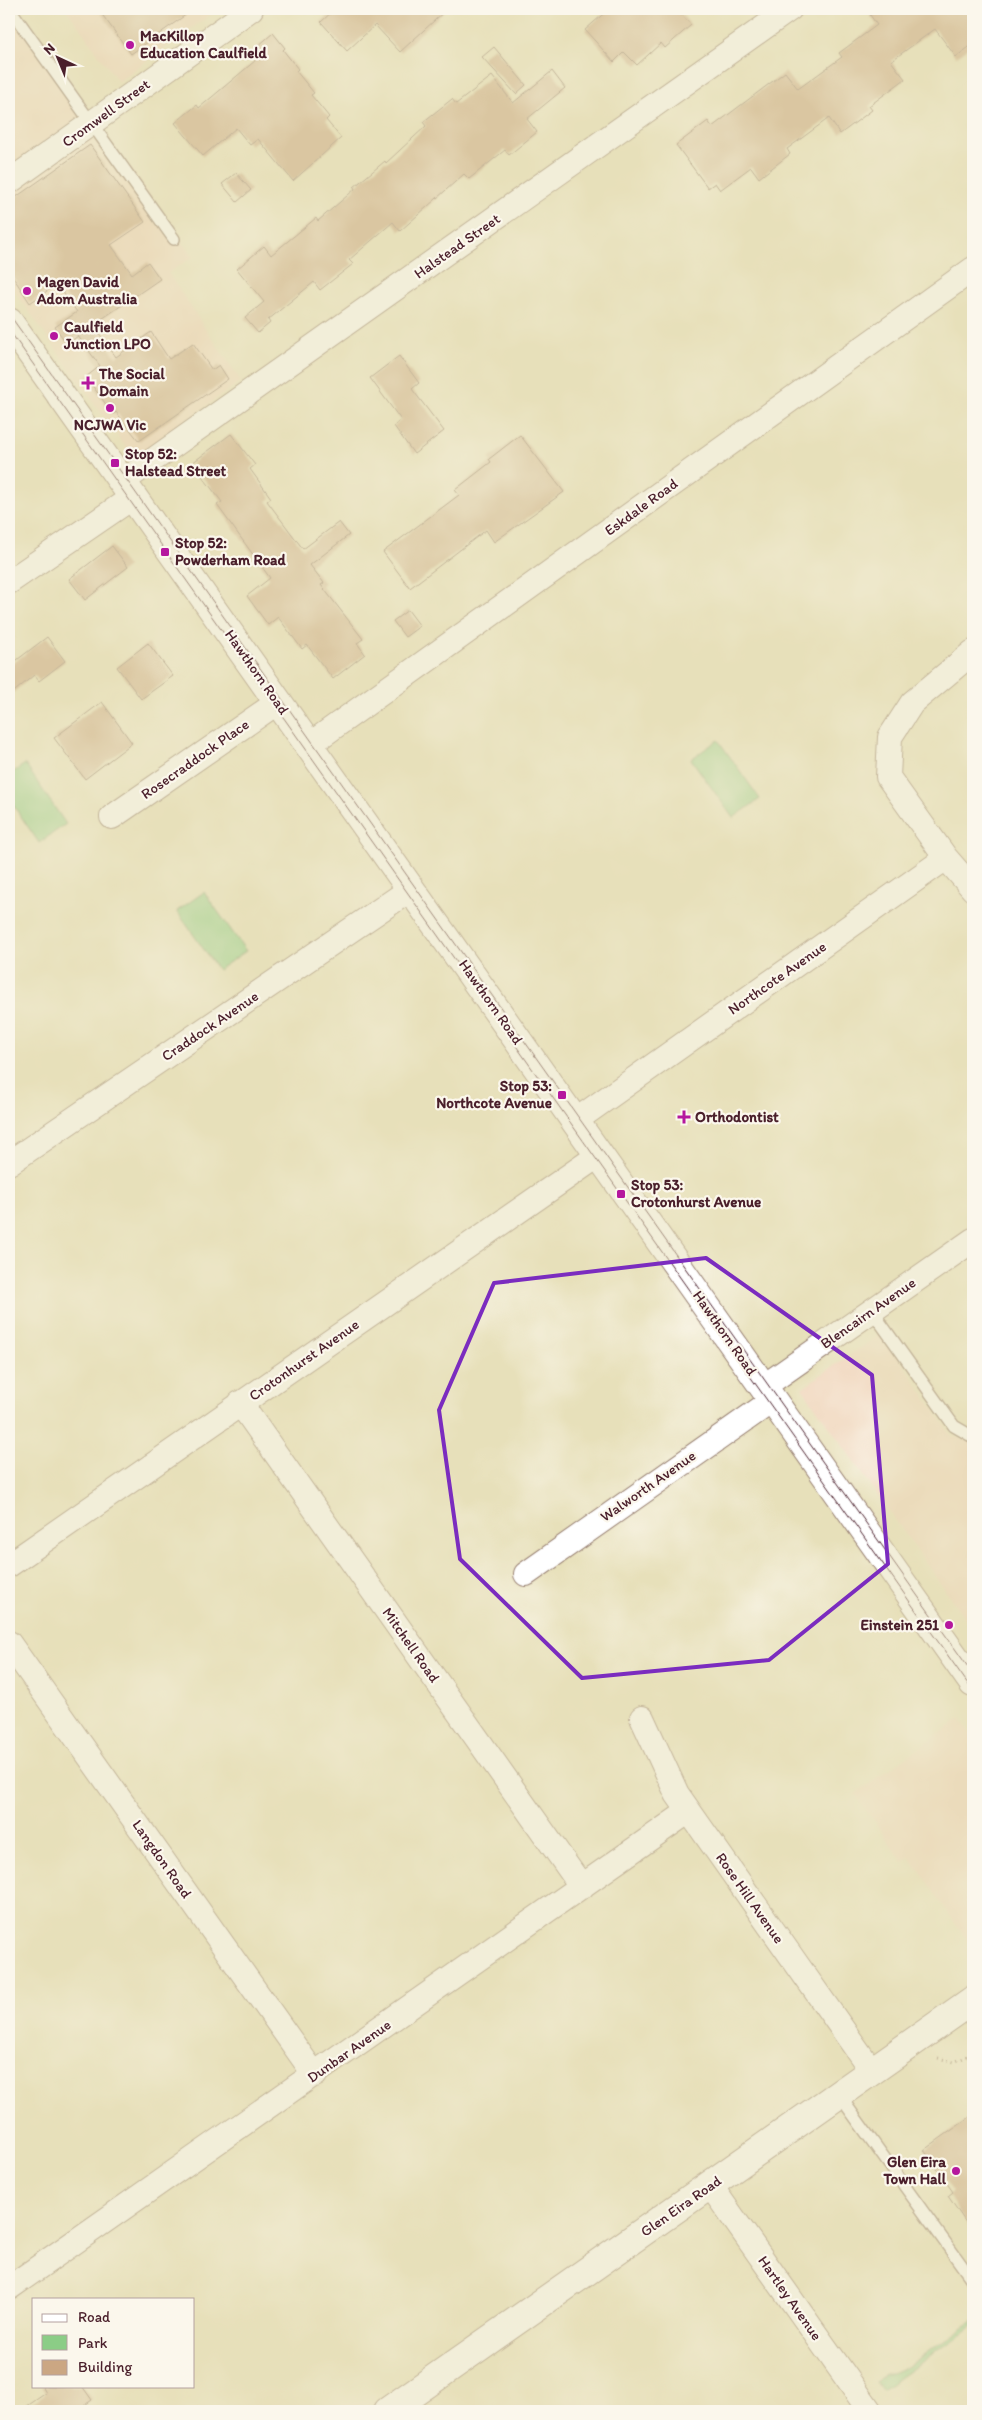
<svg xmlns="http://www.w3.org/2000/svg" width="982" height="2420" viewBox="0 0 982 2420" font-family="Itim,sans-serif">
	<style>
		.built { fill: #f0d5bc }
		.green { fill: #8bcd86; stroke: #6a7658 }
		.building { fill: #cba783 }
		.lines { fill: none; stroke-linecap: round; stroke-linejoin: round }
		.service-casing { stroke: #988072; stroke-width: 14 }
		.minor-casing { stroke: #988072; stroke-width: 26 }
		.secondary-casing { stroke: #988072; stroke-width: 30 }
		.path { stroke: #988072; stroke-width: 3; stroke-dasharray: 1 4; stroke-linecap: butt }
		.service { stroke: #fff; stroke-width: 11 }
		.minor { stroke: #fff; stroke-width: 24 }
		.secondary { stroke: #fff; stroke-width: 28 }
		.tram { stroke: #4a1f2b; stroke-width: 1 }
		.marked { fill: none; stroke: #7b2cbf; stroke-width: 4; stroke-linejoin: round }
		.poi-dot { fill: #b5179e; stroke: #fbf7ec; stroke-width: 2 }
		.labels { text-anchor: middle; stroke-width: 4.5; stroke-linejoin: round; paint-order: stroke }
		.poi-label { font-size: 15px; font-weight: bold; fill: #4a1f2b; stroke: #fbf7ec; text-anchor: start }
		.street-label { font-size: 15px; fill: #4a1f2b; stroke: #fbf7ec }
	</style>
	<rect width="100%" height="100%" fill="#fbf7ec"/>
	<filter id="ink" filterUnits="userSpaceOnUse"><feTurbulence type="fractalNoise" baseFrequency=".02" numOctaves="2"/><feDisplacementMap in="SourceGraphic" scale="10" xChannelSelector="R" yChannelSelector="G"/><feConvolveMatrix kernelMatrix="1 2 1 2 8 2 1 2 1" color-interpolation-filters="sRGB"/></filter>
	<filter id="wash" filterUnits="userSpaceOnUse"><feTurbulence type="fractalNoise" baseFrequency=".0096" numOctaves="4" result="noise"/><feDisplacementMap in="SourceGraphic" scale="20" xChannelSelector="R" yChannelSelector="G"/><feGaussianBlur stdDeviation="1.12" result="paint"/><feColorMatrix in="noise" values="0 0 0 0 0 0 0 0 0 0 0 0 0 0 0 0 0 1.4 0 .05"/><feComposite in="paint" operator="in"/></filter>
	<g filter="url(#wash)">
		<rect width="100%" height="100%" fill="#e7e0ba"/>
		<path class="built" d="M9,9H17L193,257L168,273L241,381L134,459L9,283Z
			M66,9H218L118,82Z
			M882,1333L952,1436L973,1442V1630L802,1388Z
			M960,1719L973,1738V1949L910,1857L903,1862L855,1794Z"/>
		<path class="green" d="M718,740L760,799L733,818L691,759Z
			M25,764L66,824L39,843L9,799V775Z
			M204,892L246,951L218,970L177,911Z
			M973,2321V2326L882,2390L876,2382L884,2374H892L904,2369Z"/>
		<g id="blocks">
			<path class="building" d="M98,9H194L131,54Z
				M335,9H447L400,52L375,25L347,51L321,22Z
				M609,9H677L691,25L665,48L661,43L637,65L624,52L614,62L585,30Z
				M878,9H973V44L956,57L935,29L891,61L905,79L869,106L872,110L840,134L829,118L787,149L790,154L759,178L751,167L720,190L715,183L708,188L676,145L708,121L712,127L785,72L798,89L842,57L839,53L877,25L870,15Z
				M273,33L285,48L283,50L298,69L296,71L314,93L311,95L329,117L326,120L341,138L293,181L258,139L250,145L236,128L203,156L175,123L197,105L199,108L256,60L250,53Z
				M494,47L526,85L516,94L482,57Z
				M552,71L565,88L527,119L537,132L509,155L505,150L469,179L464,174L400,231L393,222L349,260L353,264L320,290L314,282L268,320L270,323L258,333L245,318L264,302L237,269L264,246L271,255L316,218L318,221L355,189L354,187L385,161L386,163L426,126L423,122L452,99L456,104L492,76L513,103Z
				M90,145L145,222L111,245L132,274L148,262L160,279L93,325L116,357L151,332L169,359L193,343L212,370L219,365L228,379L139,441L116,412L113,414L86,377L100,366L78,336L67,344L55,327L77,312L57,284L30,303L9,271V202Z
				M236,173L251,190L237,202L222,184Z
				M399,356L419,383L412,389L444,431L414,454L394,426L401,420L370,378Z
				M231,434L255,465L250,469L271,498L267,501L303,549L339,522L349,535L310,565L324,583L321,585L363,639L357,643L365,654L333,679L307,645L302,649L278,617L268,625L247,596L270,578L217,505L222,502L192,463Z
				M520,435L564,492L494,542L486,530L410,588L383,552L459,495L455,490L491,462L489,459Z
				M112,546L128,567L85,600L69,579Z
				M408,610L420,626L405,637L393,621Z
				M47,637L65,661L39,681L34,675L9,696V666Z
				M148,643L173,676L141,699L117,667Z
				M102,702L132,743L85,779L54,738Z
				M973,2115V2233L948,2196L953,2192L924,2150Z
				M42,2386H82L92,2400L76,2411H20L46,2393Z"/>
		</g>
	</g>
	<g filter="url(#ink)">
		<use href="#blocks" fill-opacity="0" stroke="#988072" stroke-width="1"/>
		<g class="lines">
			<defs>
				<path id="service" d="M10,9L174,239
					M872,1311L954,1426L973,1437
					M839,2095L973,2281"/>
				<path id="minor" d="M9,182L251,9
					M122,482L790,9
					M9,582L133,497
					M309,745L973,269
					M112,817L278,702
					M946,858L888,777L890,737L912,703L973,652
					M575,1121L946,858L973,889
					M9,1163L411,889
					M763,1387L973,1240
					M240,1403L582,1887
					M9,1565L599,1155
					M526,1574L773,1400
					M9,1643L315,2075
					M642,1718L677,1794L872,2071
					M710,2185L870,2411
					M9,2288L689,1811"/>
				<path id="secondary" d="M9,322L973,1683
					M388,2411L973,2000"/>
			</defs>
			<use href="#service" class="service-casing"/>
			<use href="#minor" class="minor-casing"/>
			<use href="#secondary" class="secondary-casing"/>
			<path class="path" d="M938,2058L954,2062L973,2054"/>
			<use href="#service" class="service"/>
			<use href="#minor" class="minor"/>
			<use href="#secondary" class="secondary"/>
			<path class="tram" d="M9,314L973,1674
				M9,330L973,1691"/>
		</g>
	</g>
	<path d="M0 0H982V2420H0ZM706,1258L872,1375L888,1564L769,1660L582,1678L460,1559L439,1410L494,1283Z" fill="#e7e0ba" fill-opacity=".55" fill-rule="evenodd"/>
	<path class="marked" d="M706,1258L872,1375L888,1564L769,1660L582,1678L460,1559L439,1410L494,1283Z"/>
	<g class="poi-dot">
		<circle cx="130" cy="45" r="5"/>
		<circle cx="27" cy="291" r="5"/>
		<circle cx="54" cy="336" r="5"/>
		<path d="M85.5 375.5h5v5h5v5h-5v5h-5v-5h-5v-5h5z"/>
		<circle cx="110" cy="408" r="5"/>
		<rect x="110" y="458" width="10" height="10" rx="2.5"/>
		<rect x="160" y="547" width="10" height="10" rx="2.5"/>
		<rect x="557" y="1090" width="10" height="10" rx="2.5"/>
		<path d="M681.5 1109.5h5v5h5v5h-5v5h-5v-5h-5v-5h5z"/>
		<rect x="616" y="1189" width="10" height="10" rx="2.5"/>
		<circle cx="949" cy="1625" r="5"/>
		<circle cx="956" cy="2171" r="5"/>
	</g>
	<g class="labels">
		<g class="poi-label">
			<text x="140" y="41">MacKillop<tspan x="140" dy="17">Education Caulfield</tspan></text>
			<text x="37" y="287">Magen David<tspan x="37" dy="17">Adom Australia</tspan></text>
			<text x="64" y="332">Caulfield<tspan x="64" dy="17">Junction LPO</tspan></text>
			<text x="99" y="379">The Social<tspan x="99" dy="17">Domain</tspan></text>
			<text x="110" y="430" text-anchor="middle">NCJWA Vic</text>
			<text x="125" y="459">Stop 52:<tspan x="125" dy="17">Halstead Street</tspan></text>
			<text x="175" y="548">Stop 52:<tspan x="175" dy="17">Powderham Road</tspan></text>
			<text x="552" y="1091" text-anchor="end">Stop 53:<tspan x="552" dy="17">Northcote Avenue</tspan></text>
			<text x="695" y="1122">Orthodontist</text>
			<text x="631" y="1190">Stop 53:<tspan x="631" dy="17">Crotonhurst Avenue</tspan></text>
			<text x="939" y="1630" text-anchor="end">Einstein 251</text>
			<text x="946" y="2167" text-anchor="end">Glen Eira<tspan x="946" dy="17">Town Hall</tspan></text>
		</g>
		<g class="street-label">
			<text transform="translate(106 113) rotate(-36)" y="5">Cromwell Street</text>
			<text transform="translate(457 246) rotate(-35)" y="5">Halstead Street</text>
			<text transform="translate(641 507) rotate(-36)" y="5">Eskdale Road</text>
			<text transform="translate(257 672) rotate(55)" y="5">Hawthorn Road</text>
			<text transform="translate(195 759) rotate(-35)" y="5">Rosecraddock Place</text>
			<text transform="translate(777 978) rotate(-35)" y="5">Northcote Avenue</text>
			<text transform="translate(491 1002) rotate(55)" y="5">Hawthorn Road</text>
			<text transform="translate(210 1026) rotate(-34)" y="5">Craddock Avenue</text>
			<text transform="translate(868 1313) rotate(-35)" y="5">Blencairn Avenue</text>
			<text transform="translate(725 1333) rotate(55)" y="5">Hawthorn Road</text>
			<text transform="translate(304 1360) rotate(-35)" y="5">Crotonhurst Avenue</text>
			<text transform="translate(648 1486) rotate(-35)" y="5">Walworth Avenue</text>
			<text transform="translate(411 1645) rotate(55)" y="5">Mitchell Road</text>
			<text transform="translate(162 1859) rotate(55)" y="5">Langdon Road</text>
			<text transform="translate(750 1898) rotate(55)" y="5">Rose Hill Avenue</text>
			<text transform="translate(349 2051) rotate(-35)" y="5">Dunbar Avenue</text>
			<text transform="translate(681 2206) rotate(-35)" y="5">Glen Eira Road</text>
			<text transform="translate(790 2298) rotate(55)" y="5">Hartley Avenue</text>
		</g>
	</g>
	<rect width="982" height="2420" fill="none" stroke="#fbf7ec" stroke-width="30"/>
	<rect x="32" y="2298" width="162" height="90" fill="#fbf7ec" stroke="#b4a19f"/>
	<rect x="42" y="2314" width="25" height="8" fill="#ffffff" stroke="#b4a19f"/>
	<text x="78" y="2322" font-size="15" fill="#4a1f2b">Road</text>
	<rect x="42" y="2335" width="25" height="15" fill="#8bcd86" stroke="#b4a19f"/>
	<text x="78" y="2348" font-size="15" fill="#4a1f2b">Park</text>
	<rect x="42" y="2360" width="25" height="15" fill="#cba783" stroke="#b4a19f"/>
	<text x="78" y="2372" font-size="15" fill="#4a1f2b">Building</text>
	<g transform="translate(58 58) rotate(316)" stroke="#fbf7ec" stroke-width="4" paint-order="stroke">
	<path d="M0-4L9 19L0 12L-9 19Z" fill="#4a1f2b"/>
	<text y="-8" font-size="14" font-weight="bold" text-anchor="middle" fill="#4a1f2b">N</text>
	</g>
</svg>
